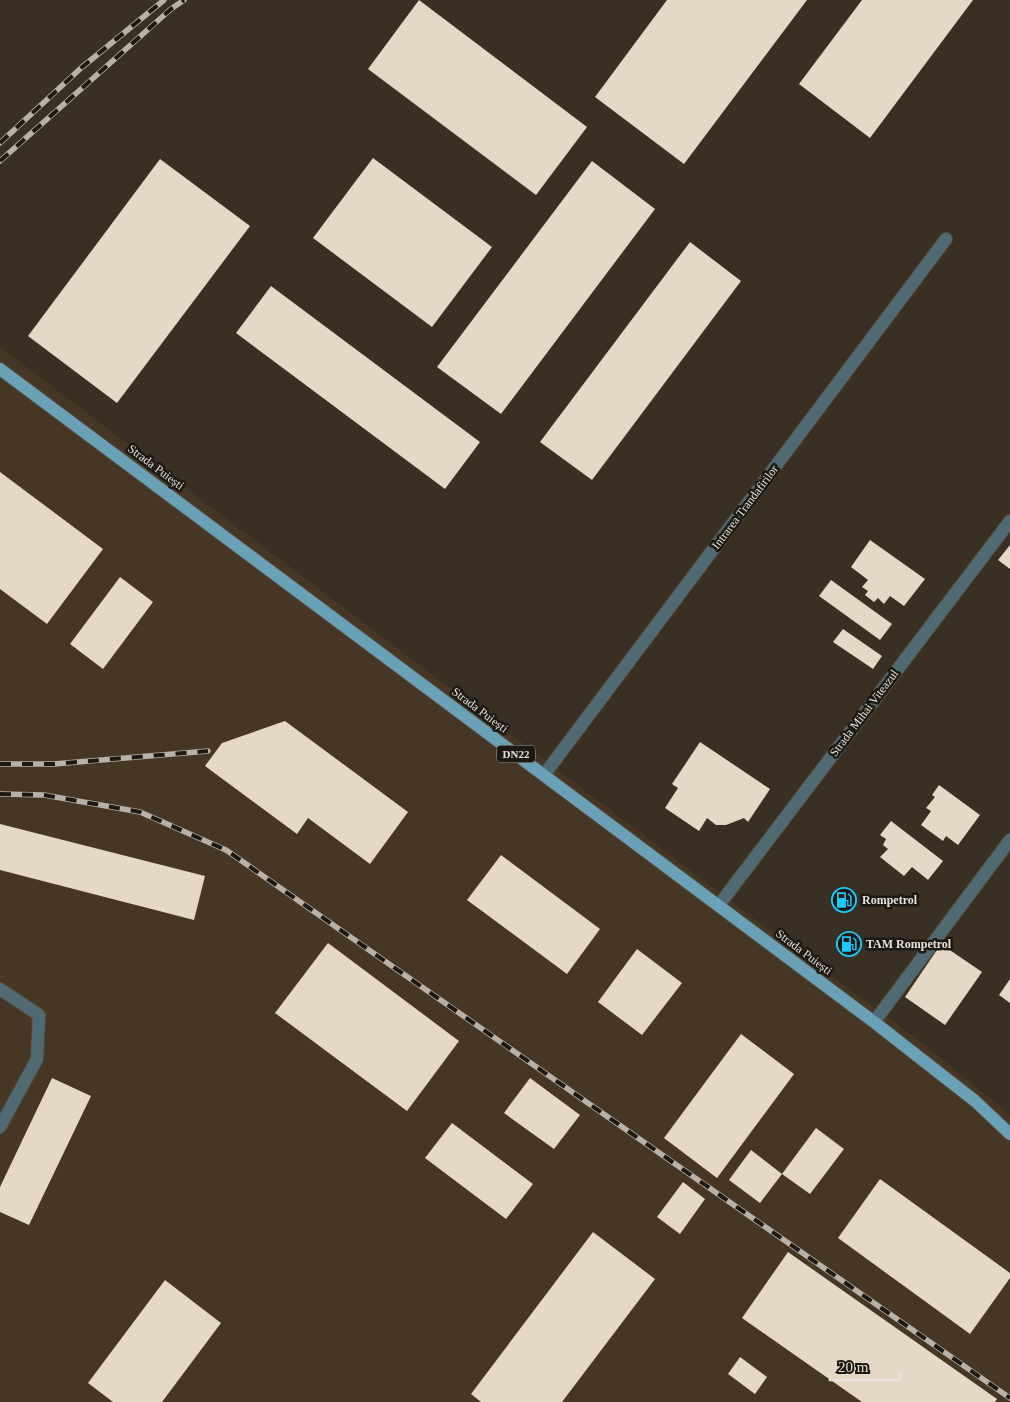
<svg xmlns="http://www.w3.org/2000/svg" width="1010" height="1402" viewBox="0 0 1010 1402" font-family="'Times New Roman',serif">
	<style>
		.built { fill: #453724 }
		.building { fill: #e5d8c7 }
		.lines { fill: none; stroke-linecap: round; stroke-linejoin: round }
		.street-casing { stroke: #554c3f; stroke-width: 14 }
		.primary-casing { stroke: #554c3f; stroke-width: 14 }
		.street { stroke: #506a74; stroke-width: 12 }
		.primary { stroke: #6aa1b7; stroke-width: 12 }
		.rail-casing { stroke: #b8b1a7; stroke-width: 5.5 }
		.rail { stroke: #1c1812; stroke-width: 4; stroke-dasharray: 11; stroke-linecap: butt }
		.labels { text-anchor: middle; stroke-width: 5; stroke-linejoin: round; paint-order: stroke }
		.shield { fill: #1c1812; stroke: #aba59e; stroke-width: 1 }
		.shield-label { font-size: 11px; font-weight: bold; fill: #e8e2da }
		.street-label { font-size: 12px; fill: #e8e2da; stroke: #1c1812 }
		.poi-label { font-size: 12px; font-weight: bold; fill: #e8e2da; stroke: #1c1812; text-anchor: start }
	</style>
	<rect width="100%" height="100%" fill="#392f22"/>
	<path class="built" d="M0,347L765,927L921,1042L1010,1115V1402H0Z"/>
	<path class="building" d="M419,0L587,127L536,195L368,69Z
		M667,0H807L684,164L595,97Z
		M862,0H973L870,138L799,84Z
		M373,158L492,247L432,327L313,238Z
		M160,159L250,226L117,403L28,336Z
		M592,161L655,209L501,414L437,367Z
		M690,242L741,281L592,480L540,442Z
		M271,286L480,442L445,489L236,333Z
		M0,472L103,549L47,624L0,589Z
		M870,540L925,579L904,606L890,596L884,604L878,598L874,602L865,595L868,591L862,587L868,580L851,567Z
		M1010,545V569L998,560Z
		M120,577L153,602L103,669L70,644Z
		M831,580L892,624L880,640L819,596Z
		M843,629L882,656L873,669L833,642Z
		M285,721L408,812L370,864L308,818L297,834L205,766L222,743Z
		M700,742L770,789L748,822L744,818L726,825H716L707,818L699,831L665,808L678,788L672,784Z
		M939,785L980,815L958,845L946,836L943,841L921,825L931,811L926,808L935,797L932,795Z
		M891,821L943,861L928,880L912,867L904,876L880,857L888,849L883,845L886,839L880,835Z
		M0,824L205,876L194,920L0,870Z
		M501,855L600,929L567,974L467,900Z
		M328,943L459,1041L407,1111L275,1013Z
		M941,944L982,972L945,1025L905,997Z
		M637,949L682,983L642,1035L598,1002Z
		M1010,979V1003L999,995Z
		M741,1034L794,1074L717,1178L664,1138Z
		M52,1078L91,1096L29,1225L0,1212V1187Z
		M530,1078L580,1115L554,1149L504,1113Z
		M452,1123L533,1184L506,1219L425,1158Z
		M816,1128L844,1149L810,1194L782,1174L760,1203L729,1180L751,1150L782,1174Z
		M880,1179L1010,1273V1278L970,1334L838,1238Z
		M683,1182L705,1199L680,1234L657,1217Z
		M593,1232L655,1279L562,1402H481L471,1394Z
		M788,1252L997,1399L995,1402H862L742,1318Z
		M165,1280L221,1323L162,1402H113L88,1383Z
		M740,1357L767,1377L755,1394L728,1374Z"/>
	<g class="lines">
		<defs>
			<path id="street" d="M544,775L946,239
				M719,905L1010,521
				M0,989L39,1015L37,1059L0,1127
				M874,1022L1010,840"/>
			<path id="primary" d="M0,369L874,1022L975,1101L1010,1134"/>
		</defs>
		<use href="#street" class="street-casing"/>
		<use href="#primary" class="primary-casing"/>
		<use href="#street" class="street"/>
		<use href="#primary" class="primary"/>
		<defs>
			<path id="rail" d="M0,143L81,68L164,0
				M0,161L171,9L184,0
				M0,764H54L208,751
				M0,794L44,795L140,812L226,850L1010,1398"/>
		</defs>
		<use href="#rail" class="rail-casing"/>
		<use href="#rail" class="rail"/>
	</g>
	<defs>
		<symbol id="fuel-ring" viewBox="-11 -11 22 22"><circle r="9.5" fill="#1c1812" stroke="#1bc9fc" stroke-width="1.5"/><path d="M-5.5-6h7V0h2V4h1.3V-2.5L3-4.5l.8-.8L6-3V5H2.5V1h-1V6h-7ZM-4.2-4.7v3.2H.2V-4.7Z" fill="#1bc9fc"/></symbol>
	</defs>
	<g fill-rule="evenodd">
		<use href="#fuel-ring" x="830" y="886" width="28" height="28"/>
		<use href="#fuel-ring" x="835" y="930" width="28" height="28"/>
	</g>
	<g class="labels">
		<rect class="shield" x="497" y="745.5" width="38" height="17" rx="4"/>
		<g class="shield-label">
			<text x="516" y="758">DN22</text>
		</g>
		<g class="street-label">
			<text transform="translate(156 467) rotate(37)" y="4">Strada Puiești</text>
			<text transform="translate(745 507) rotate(-53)" y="4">Intrarea Trandafirilor</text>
			<text transform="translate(480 710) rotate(37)" y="4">Strada Puiești</text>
			<text transform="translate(864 713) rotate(-53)" y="4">Strada Mihai Viteazul</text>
			<text transform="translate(804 952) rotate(37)" y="4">Strada Puiești</text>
		</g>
		<g class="poi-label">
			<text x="862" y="904">Rompetrol</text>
			<text x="866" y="948">TAM Rompetrol</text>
		</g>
	</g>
	<path d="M830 1372v8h70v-8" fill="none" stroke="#e8e2da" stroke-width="2.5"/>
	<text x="838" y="1372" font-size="15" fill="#e8e2da" stroke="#1c1812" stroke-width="4" paint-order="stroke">20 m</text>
</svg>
